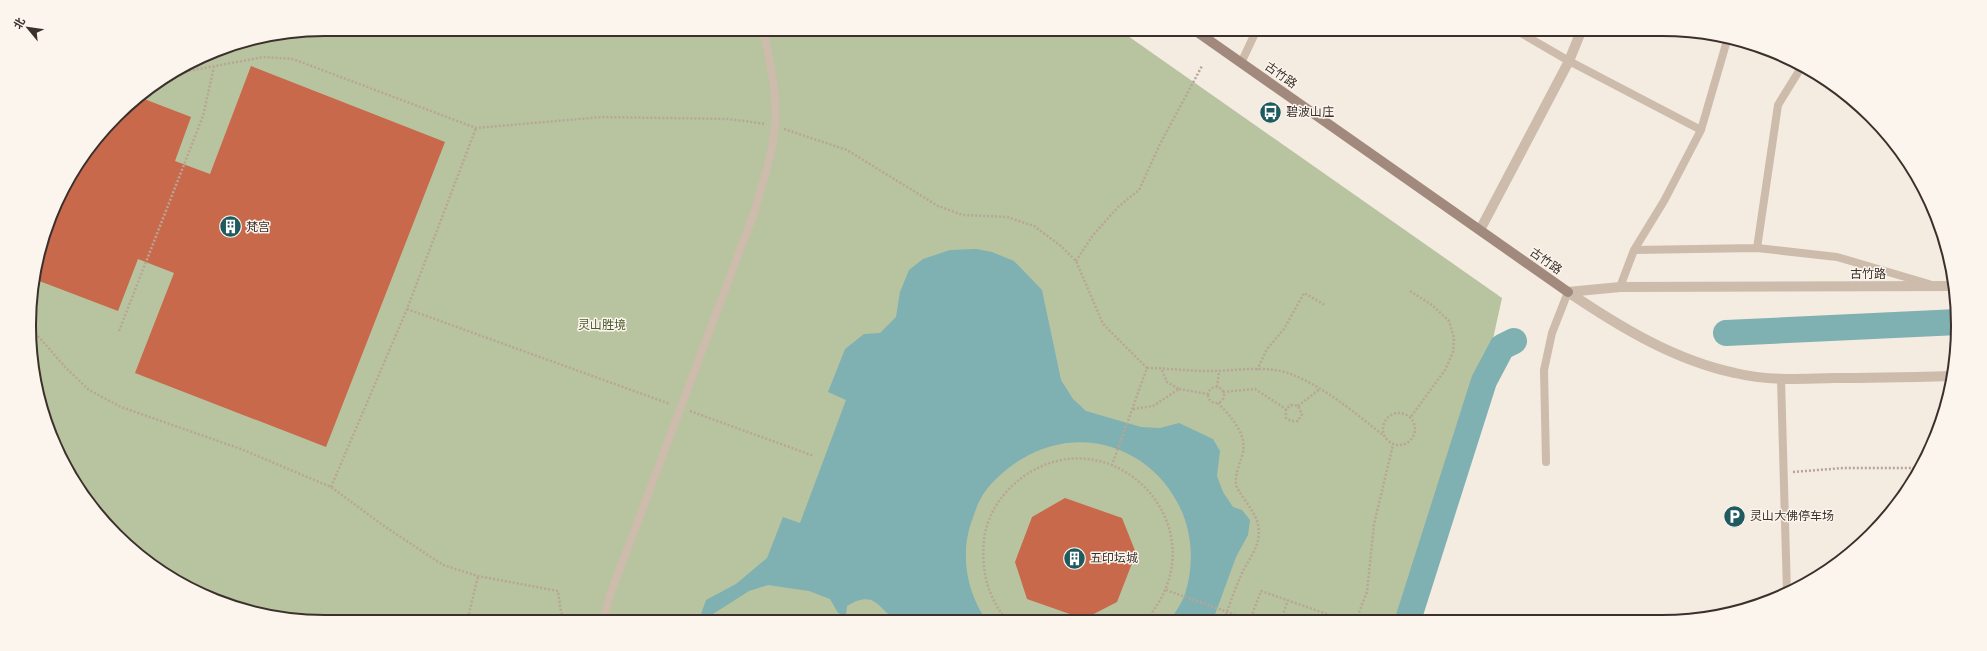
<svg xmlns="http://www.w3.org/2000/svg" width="1987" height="651" viewBox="0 0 1987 651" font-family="Raleway,'Noto Sans SC',sans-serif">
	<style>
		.green { fill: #b8c4a0 }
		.water { fill: #7fb0b2 }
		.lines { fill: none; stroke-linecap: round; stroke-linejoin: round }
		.river { stroke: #7fb0b2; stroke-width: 26 }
		.building { fill: #c8694b }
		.path { stroke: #b9a596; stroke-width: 2.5; stroke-dasharray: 2 2; stroke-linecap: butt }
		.service { stroke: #cdbbac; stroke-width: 8 }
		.minor { stroke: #cdbbac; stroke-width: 10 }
		.tertiary { stroke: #cdbbac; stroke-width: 10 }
		.secondary { stroke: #a18a7d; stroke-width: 10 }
		.labels { text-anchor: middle; stroke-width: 3; stroke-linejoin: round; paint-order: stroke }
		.street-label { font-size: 12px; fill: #3b302b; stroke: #fbf5ee }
		.poi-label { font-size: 12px; fill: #3b302b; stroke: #fbf5ee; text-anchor: start }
		.park-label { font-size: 12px; fill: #4a5a2e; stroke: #fbf5ee }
		.rim { fill: none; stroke: #3b302b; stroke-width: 2 }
	</style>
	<rect width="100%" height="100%" fill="#f4ebe1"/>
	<path class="green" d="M326,29H1118L1502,298L1489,357L1406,620L326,622L267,616L212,599L161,572L116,535L79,490L39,402L30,345L32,287L60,194L90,145L130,103L212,51L268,35Z"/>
	<path class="water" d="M976,249L992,252L1014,261L1042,290L1061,380L1073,399L1086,411L1141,427L1160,428L1179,423L1213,439L1220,451L1217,476L1223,492L1233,507L1242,510L1250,520L1248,535L1236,557L1213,620H1171C1175,612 1182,603 1185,594C1217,492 1112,403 1020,460C1005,470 988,484 980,500C976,507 974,516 971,523C960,555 967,594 987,621H898C878,610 876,588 847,606L846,616L838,613L830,599L809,591L768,585L749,591L713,614L712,621H701V614L706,600L736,584L767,558L783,517L800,523L846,400L828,392L845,349L864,334L880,333L896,317L900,292L909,270L923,259L950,250Z"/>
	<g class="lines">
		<path class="river" d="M1726,333L1958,322
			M1408,620L1484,381L1502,347L1514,341"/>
	</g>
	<path class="building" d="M251,66L445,142L326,447L135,373L174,273L138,259L118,311L34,279L60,194L90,145L130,103L139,97L191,117L175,161L210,174Z
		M1065,498L1122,518L1136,553L1117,602L1084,619L1027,599L1015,562L1032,517Z"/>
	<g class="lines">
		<path class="path" d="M177,73L264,57L293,59L476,128L602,117L729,119L766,124
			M784,129L847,150L938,206L963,215L1007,217L1034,226L1061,246L1076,261L1103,324L1147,368L1112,465
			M1076,261L1093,235L1119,206L1139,190L1160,144L1202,66
			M1410,291L1432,305L1449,321L1454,338L1453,352L1445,370L1410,418
			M407,309L670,404
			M30,327L66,368L89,390L121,407L241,449L331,487L384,526L443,565L478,576L558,591L561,612L565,622
			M119,331L203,116L214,67
			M1147,368C1167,368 1187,371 1208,371C1230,371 1253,367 1275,370C1310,375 1357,414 1384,436
			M1257,370L1267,349L1284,329L1304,293L1325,305
			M1217,387L1219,371
			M1208 395a8 8 0 1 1 16 0a8 8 0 1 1-16 0Z
			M1179,389L1208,394
			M1223,392L1255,389L1286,409
			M1218,403C1231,417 1249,435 1242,456C1239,467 1235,473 1236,485C1237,490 1254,511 1257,521C1263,541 1253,553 1244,569C1236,585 1230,604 1224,620
			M1291,405L1298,406L1302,414L1298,421H1291L1286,418V409Z
			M1298,406L1320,389
			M1133,409L1153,406L1179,389L1167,382L1161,368
			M690,411L814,456
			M1383 429a16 16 0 1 1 32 0a16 16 0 1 1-32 0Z
			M1793,472L1843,468H1921
			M331,487L407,309L476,128
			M1166,590L1250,620L1261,591L1344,620
			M1281,620L1288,600
			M1356,620L1367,592L1374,524L1393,445
			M1008,621C987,598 981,569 984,540C986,519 998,499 1013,485C1103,404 1228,525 1146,620
			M467,622L478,576"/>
		<path class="service" d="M1514,29L1569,61L1701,130
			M1241,63L1257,29
			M1757,248L1778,105L1802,66
			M1634,250L1664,201L1701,130L1728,37
			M1620,287L1634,250L1757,248L1837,257L1929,284
			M1781,379L1787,593
			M1546,462L1544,370L1552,333L1568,292
			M603,621L610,595L754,213C762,185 772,156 775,127C778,94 770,61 763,29"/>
		<path class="minor" d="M1480,230L1569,61L1582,29"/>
		<path class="tertiary" d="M1568,292C1620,327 1674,360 1735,373C1768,381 1802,379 1835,378C1874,378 1914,377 1953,376
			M1568,292L1620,287L1954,286"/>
		<path class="secondary" d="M1193,29L1568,292"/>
	</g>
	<defs>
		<symbol id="bus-disc" viewBox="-11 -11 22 22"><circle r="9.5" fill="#1f5a5e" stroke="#fbf5ee"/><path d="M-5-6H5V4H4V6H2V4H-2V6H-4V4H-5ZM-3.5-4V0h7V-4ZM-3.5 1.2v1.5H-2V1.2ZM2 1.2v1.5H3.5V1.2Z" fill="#fff"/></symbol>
		<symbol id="building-disc" viewBox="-11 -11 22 22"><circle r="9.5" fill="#1f5a5e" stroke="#fbf5ee"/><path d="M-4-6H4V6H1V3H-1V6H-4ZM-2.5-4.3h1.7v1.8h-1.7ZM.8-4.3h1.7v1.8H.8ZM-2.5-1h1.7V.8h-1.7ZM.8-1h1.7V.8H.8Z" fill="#fff"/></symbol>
		<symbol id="parking-disc" viewBox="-11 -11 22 22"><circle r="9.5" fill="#1f5a5e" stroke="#fbf5ee"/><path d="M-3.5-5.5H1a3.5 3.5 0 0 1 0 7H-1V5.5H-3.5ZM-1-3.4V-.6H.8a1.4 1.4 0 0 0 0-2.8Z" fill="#fff"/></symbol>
	</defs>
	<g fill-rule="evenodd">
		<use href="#bus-disc" x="1258" y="100" width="25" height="25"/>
		<use href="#building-disc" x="218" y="214" width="25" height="25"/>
		<use href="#parking-disc" x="1722" y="504" width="25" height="25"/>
		<use href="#building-disc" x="1062" y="546" width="25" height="25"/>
	</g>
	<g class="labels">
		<g class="street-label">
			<text transform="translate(1281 75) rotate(35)" y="4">古竹路</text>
			<text transform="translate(1546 261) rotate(35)" y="4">古竹路</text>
			<text x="1868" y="278">古竹路</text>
		</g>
		<g class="poi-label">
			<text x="1286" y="116">碧波山庄</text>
			<text x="246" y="231">梵宫</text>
			<text x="1750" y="520">灵山大佛停车场</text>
			<text x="1090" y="562">五印坛城</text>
		</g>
		<g class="park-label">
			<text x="602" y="329">灵山胜境</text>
		</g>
	</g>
	<path d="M0 0H1987V651H0ZM325 36H1662A289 289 0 0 1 1951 325V326A289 289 0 0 1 1662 615H325A289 289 0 0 1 36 326V325A289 289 0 0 1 325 36Z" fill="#fbf5ee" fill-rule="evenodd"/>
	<path class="rim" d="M325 36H1662A289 289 0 0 1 1951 325V326A289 289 0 0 1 1662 615H325A289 289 0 0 1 36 326V325A289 289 0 0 1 325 36Z"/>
	<g transform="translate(28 28) rotate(299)" stroke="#fbf5ee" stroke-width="3" paint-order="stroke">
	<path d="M0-3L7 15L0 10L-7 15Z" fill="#3b302b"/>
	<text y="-6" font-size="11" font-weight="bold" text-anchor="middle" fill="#3b302b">北</text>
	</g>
</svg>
